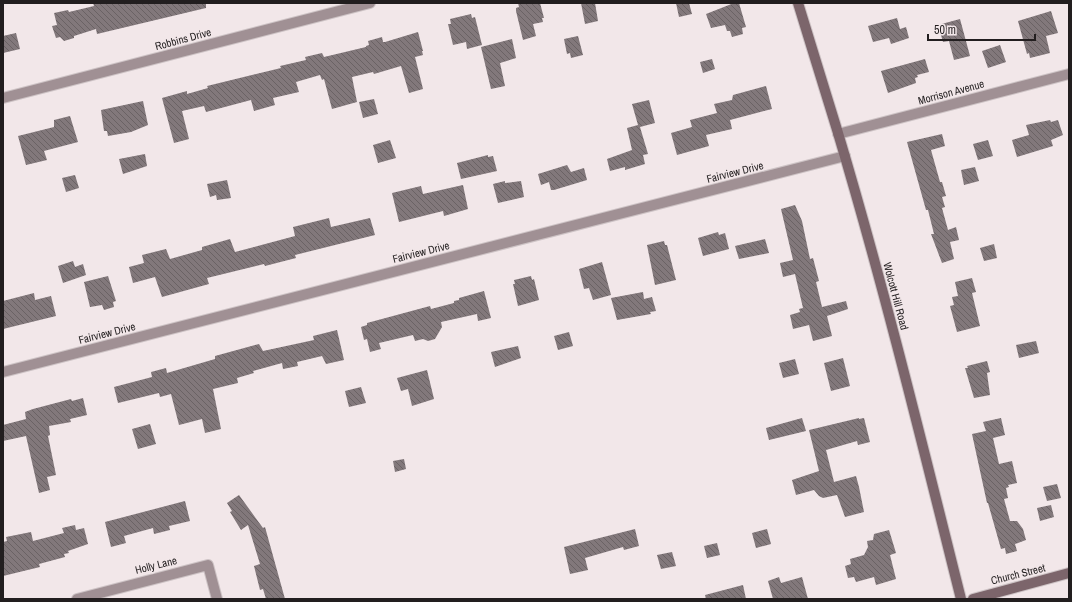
<svg xmlns="http://www.w3.org/2000/svg" width="1072" height="602" viewBox="0 0 1072 602" font-family="'Archivo Narrow',sans-serif">
	<style>
		.building { fill: url(#building-back-hatch) }
		.lines { fill: none; stroke-linecap: round; stroke-linejoin: round }
		.street-casing { stroke: #cdc3c5; stroke-width: 12 }
		.secondary-casing { stroke: #cdc3c5; stroke-width: 12 }
		.street { stroke: #a09094; stroke-width: 10 }
		.secondary { stroke: #7c656b; stroke-width: 10 }
		.labels { text-anchor: middle; stroke-width: 3; stroke-linejoin: round; paint-order: stroke }
		.street-label { font-size: 11px; fill: #221e1f; stroke: #f2e7e9 }
	</style>
	<defs>
		<pattern id="building-back-hatch" width="6" height="6" patternUnits="userSpaceOnUse"><rect width="6" height="6" fill="#82787b"/><path d="M-1 5l2 2M0 0l6 6M5-1l2 2" fill="none" stroke="#6a6264"/></pattern>
	</defs>
	<rect width="100%" height="100%" fill="#f2e7e9"/>
	<path class="building" d="M93,3H206V8L97,34L96,29L74,36V38L64,41L60,37L56,38L52,26L57,25L54,13L68,10L69,12L94,6Z
		M518,3H540L544,18H542L543,22L533,24L536,36L523,40L516,11V8L519,7Z
		M581,3H595L598,21L585,24Z
		M676,3H689L692,14L679,17Z
		M734,3H739L746,27L742,28L743,34L732,37L730,31H727L725,25L711,28L706,14Z
		M1051,11L1058,33L1046,36L1050,53L1030,58L1029,53L1027,54L1018,21Z
		M471,14L472,18L475,17L482,45L467,49L466,42L453,45L448,24H451L450,19Z
		M897,18L900,29L906,27L909,38L891,44L889,38L873,42L868,26Z
		M960,19L970,56L954,60L949,41L943,42L938,25Z
		M418,32L423,51H422L423,55L415,57L423,89L409,93L401,66L374,74L373,72L352,77L357,102L332,109L324,79L322,80L320,75L296,82L299,92L273,98L275,105L254,111L251,100L206,112L204,106L182,111L189,139L174,143L162,98L187,91V94L208,88L207,86L281,68L280,66L306,60L305,57L322,53L324,57L366,47V46L369,45L368,41L382,37L383,42H385Z
		M16,33L20,49L3,53V36Z
		M578,36L583,55L571,58L570,53L567,54L564,39Z
		M512,39L516,58L500,63L505,86L491,89L481,47Z
		M1000,45L1006,62L988,68L982,51Z
		M712,59L715,69L703,73L700,62Z
		M925,59L929,72L917,75L918,77L915,78L916,83L888,93L881,71Z
		M766,86L772,109L730,120L732,129L706,135L709,146L677,155L671,133L692,127L690,120L717,113L714,104L732,100L733,95Z
		M374,99L378,114L363,118L359,102Z
		M649,100L655,123L640,127L648,154L643,155L645,164L625,170V167L610,171L607,159L632,150L627,128L638,125L632,104Z
		M143,101L148,125L131,132L108,136L107,131H104L101,110Z
		M70,116L78,142L44,151L47,160L26,165L18,136L54,127V120Z
		M1050,120L1051,122L1058,120L1063,135L1051,140L1053,146L1017,157L1012,140L1029,135L1026,125Z
		M942,134L945,146L931,150L940,182H942L946,196L942,197L945,207L942,208L948,230L956,227L959,240L950,242L954,259L942,263L931,234H934L928,210H926L907,142Z
		M390,140L396,158L378,163L373,145Z
		M988,140L993,156L978,160L973,144Z
		M145,154L147,166L123,174L119,159Z
		M488,155V157L493,156L497,171L461,179L457,163Z
		M567,165L571,172L584,168L587,180L554,190H551L549,182L541,185L538,174Z
		M975,167L979,181L964,185L961,170Z
		M75,175L79,188L66,192L62,178Z
		M227,180L231,198L217,200L216,195L210,197L207,184Z
		M505,181V183L521,181L524,197L498,203L493,184Z
		M463,185L468,209L444,216L443,211L399,222L392,193L421,186L423,194Z
		M795,205L802,221L810,259L813,258L819,281L816,282L822,307L846,301L848,309L827,316L832,336L813,341L809,325L793,329L790,315L800,312L799,309L803,308L795,274L783,277L780,263L793,260L781,209Z
		M329,218L331,227L370,218L375,235L295,255L296,258L265,266L264,264L207,278L209,284L162,297L155,277L133,283L129,267L144,263L142,255L166,249L170,259L202,250V247L230,239L235,252L295,236L293,227Z
		M718,232L719,235L725,233L729,249L703,256L698,238Z
		M765,239L769,253L739,259L735,246Z
		M664,241L665,245H667L676,280L655,285L647,245Z
		M994,244L997,258L984,261L980,248Z
		M73,261L75,267L83,264L86,275L63,283L58,266Z
		M602,262L611,295L593,300L589,288L584,289L579,269Z
		M108,276L116,301L113,302L114,307L104,310L102,305L90,307L84,282Z
		M531,276L532,280L534,279L539,300L518,306L513,284H515L514,280Z
		M972,278L976,292L972,293L980,326L957,332L950,306L954,305L952,297L958,296L955,282Z
		M484,291L491,318L478,321L477,314L441,322L442,327L435,339L428,341L423,339L415,341L413,335L379,343L381,349L370,352L367,339L364,340L361,327L367,325V323L430,306L431,309L454,303V301L459,300V298Z
		M643,292L644,299L652,297L656,311L650,312L651,314L617,320L611,298Z
		M34,293L35,300L51,296L56,316L3,329V301Z
		M337,330L344,360L326,364L322,356L297,362L298,366L283,369L282,363L253,371L254,373L237,378L238,383L213,389L221,429L205,433L202,419L179,425L171,394L160,397L159,393L118,403L114,387L152,377L151,372L166,368L167,373L215,359V356L259,344L263,351L314,340L313,336Z
		M569,332L573,346L558,350L554,336Z
		M1036,341L1039,353L1019,358L1016,345Z
		M518,346L521,358L495,367L491,352Z
		M843,358L850,386L831,391L824,363Z
		M795,359L799,374L783,378L779,363Z
		M987,361L990,372L987,373L990,395L974,398L965,368H968L967,366Z
		M427,370L434,399L412,406L408,389L401,391L397,378Z
		M361,387L366,403L349,407L345,391Z
		M83,398L87,415L70,419L71,422L49,426L50,435L48,436L56,475L47,477L50,490L39,493L26,436L3,441V425L26,419L25,412L33,409L71,399L72,401Z
		M802,418L806,431L769,440L766,428Z
		M859,418V419L864,418L870,442L858,445L857,441L826,450L834,482L856,476L859,487L864,512L845,517L837,495L823,498L819,496L814,490L796,495L792,480L819,471L809,430Z
		M1001,418L1005,435L993,438L999,464L1012,461L1017,483L1008,485L1009,487L1006,488L1008,498L1004,499L1010,521H1017L1023,529L1026,540L1015,544L1017,551L1006,554L1005,548L1001,549L988,503H987L972,434L986,431L983,422Z
		M150,424L156,444L138,449L132,429Z
		M404,459L406,469L395,472L393,461Z
		M1057,484L1061,498L1047,501L1043,487Z
		M239,495L263,528L265,527L285,599H266L263,589L260,590L254,566L260,564L248,525L241,530L230,512L232,511L227,503Z
		M185,501L190,521L169,526L170,530L154,534L153,528L124,536L126,543L111,547L105,522Z
		M1051,505L1054,517L1040,521L1037,508Z
		M75,525L76,530L84,528L88,544L68,551L69,553L64,554L65,557L39,564L40,567L3,576V542L7,541L6,537L31,532L33,541L64,533L62,528Z
		M635,529L639,546L624,550L623,547L585,558L588,570L570,574L564,547Z
		M767,529L771,544L756,548L752,533Z
		M889,530L896,553L890,555L896,579L876,585L874,577L856,582L854,577L848,578L845,566L851,564L850,559L864,555L868,547L867,541L873,540L874,534Z
		M717,543L720,555L707,558L704,546Z
		M672,552L676,566L661,569L657,555Z
		M779,577L781,583L802,577L808,599H773L768,581Z
		M743,585L746,599H706L705,595Z"/>
	<g class="lines">
		<defs>
			<path id="street" d="M3,98L370,3
				M838,134L1069,74
				M3,372L845,156
				M77,599L208,565L217,599"/>
			<path id="secondary" d="M798,3C811,46 825,90 838,133C884,287 922,443 961,599
				M973,599L1069,573"/>
		</defs>
		<use href="#street" class="street-casing"/>
		<use href="#secondary" class="secondary-casing"/>
		<use href="#street" class="street"/>
		<use href="#secondary" class="secondary"/>
	</g>
	<g class="labels">
		<g class="street-label">
			<text transform="translate(183 39) rotate(-15)" y="4">Robbins Drive</text>
			<text transform="translate(951 92) rotate(-15)" y="4">Morrison Avenue</text>
			<text transform="translate(735 172) rotate(-14)" y="4">Fairview Drive</text>
			<text transform="translate(421 252) rotate(-14)" y="4">Fairview Drive</text>
			<text transform="translate(896 296) rotate(75)" y="4">Wolcott Hill Road</text>
			<text transform="translate(107 333) rotate(-14)" y="4">Fairview Drive</text>
			<text transform="translate(156 565) rotate(-14)" y="4">Holly Lane</text>
			<text transform="translate(1018 574) rotate(-14)" y="4">Church Street</text>
		</g>
	</g>
	<rect width="1072" height="602" fill="none" stroke="#221e1f" stroke-width="8"/>
	<path d="M928 34v6h107v-6" fill="none" stroke="#221e1f" stroke-width="2"/>
	<text x="934" y="34" font-size="12" fill="#221e1f" stroke="#f2e7e9" stroke-width="3" paint-order="stroke">50 m</text>
</svg>
